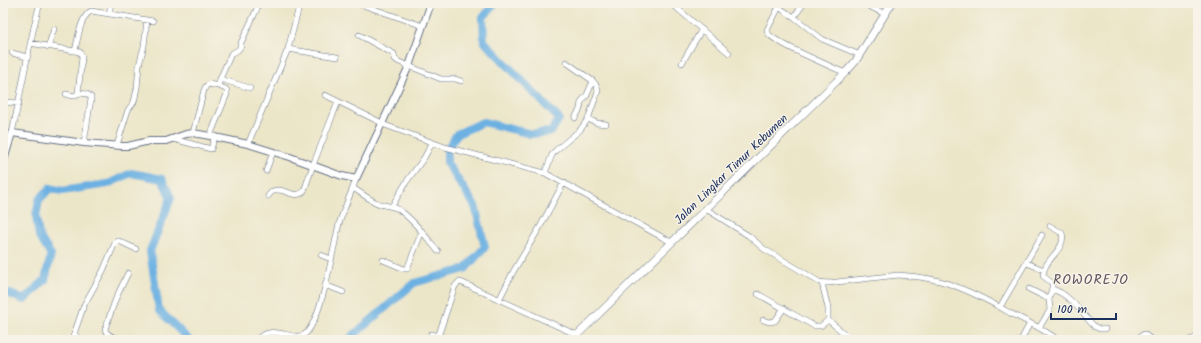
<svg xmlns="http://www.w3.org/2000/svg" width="1201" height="343" viewBox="0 0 1201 343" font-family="Kalam,sans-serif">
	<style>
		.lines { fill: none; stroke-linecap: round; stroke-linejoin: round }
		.river { stroke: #6cb1e2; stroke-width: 8 }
		.minor-casing { stroke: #646f83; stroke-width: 6 }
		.tertiary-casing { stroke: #646f83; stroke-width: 8 }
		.secondary-casing { stroke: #646f83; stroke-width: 8 }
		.minor { stroke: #fff; stroke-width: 5 }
		.tertiary { stroke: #fff; stroke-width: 6 }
		.secondary { stroke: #fff; stroke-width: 7 }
		.labels { text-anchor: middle; stroke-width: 3; stroke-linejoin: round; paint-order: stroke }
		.street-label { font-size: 12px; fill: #1b2f5e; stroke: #f7f3e8 }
		.quarter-label { font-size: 14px; letter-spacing: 1px; fill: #615962; stroke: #f7f3e8 }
	</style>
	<rect width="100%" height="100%" fill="#f7f3e8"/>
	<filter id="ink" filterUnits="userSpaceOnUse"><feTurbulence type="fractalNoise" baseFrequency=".025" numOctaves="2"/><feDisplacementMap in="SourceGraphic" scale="8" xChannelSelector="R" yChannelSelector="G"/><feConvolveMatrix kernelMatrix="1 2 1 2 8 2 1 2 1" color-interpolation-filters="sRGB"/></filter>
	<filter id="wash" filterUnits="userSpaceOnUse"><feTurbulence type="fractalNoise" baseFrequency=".012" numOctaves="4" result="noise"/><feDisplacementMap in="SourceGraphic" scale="16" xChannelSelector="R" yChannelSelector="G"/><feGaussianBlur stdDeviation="0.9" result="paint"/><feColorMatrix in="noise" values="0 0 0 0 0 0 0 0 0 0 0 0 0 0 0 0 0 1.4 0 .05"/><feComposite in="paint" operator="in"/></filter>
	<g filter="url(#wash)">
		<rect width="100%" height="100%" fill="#ece6c9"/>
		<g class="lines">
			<path class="river" d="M3,291L24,300L45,280L51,255L39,236L36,216L39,200L50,188L62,191L108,184L131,173L162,179L171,198L150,251L159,310L189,340
				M348,340L414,283L465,269L485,247L475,206L447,163V149L457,134L483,122L531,134L551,132L559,119L484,41L483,18L495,3"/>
		</g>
	</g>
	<g filter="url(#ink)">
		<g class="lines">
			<defs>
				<path id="minor" d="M357,3L423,26
					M671,3L729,53
					M772,3L794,17L822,39L860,55
					M863,3L885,14
					M779,7L767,30C767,31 767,32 768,33C772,42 833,67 845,73
					M109,14L111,3
					M794,17L804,3
					M359,35L394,54L395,59L399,62L441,79H455L461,81
					M30,43L80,52L82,57L78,93
					M48,47L54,29
					M288,49L337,57
					M75,51C78,39 80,17 91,11L153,21
					M12,53L27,57
					M682,63L702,29
					M250,88L220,79L231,54L238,50L241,46L240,45L256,11L259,3
					M66,94L73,96L80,93L87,94L91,97V99L84,143
					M325,95L382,123
					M3,102L19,103
					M575,118L580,109L581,102L587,95L593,81
					M588,119L597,123L606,124
					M382,124L445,147L545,173L671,242
					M12,133C22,89 28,46 40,3
					M193,133L204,90L206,86L209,84L218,86
					M210,136L227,94V91L226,89L218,86L220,79
					M173,139L211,149L215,136
					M248,144L288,49L300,3
					M117,145L128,110L134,102L137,88L139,65L144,46L147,20
					M266,171L273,152
					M545,173L552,155L555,151L580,130L588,119L598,91L597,86L593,81L566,62
					M353,188C361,193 369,199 377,203C384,206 391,205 398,209C414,220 426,237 438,251
					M268,196C270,194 271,192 273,191C284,186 295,201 304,191L313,165L338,102
					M392,206L407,181L424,158L432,143
					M706,209L749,236L764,249L776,256L798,269L819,282L828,283L898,275C912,276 936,279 949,284C970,291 991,302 1010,313C1026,321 1044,329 1058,340
					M321,255L331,259
					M383,260L404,269H407L422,231
					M1027,263L1044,270
					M822,283L828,308V320L852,340
					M325,285L343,292
					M1029,289L1049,299
					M1052,289C1070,294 1082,314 1095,327L1100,329H1105
					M758,294L814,326H821L828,320
					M499,300L513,272L540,227L564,182
					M1000,307L1042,235
					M763,320L769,322L775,321L784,308
					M1039,328L1050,310L1049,299L1052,288V283L1043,276C1043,259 1067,250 1062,233L1050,226
					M431,334L438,336
					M74,335L83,340
					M72,340L84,305L103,271L115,243L117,241H119L136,249
					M120,340C115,337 106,336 105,329L116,298L128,273
					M256,340C274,322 293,343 305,334C322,320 333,248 339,224C344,208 351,194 356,179
					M437,340L455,286L459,282L463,283L577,335
					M1021,340L1030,323
					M1135,340L1144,334L1152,340
					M1189,340L1198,337"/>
				<path id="tertiary" d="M3,164L12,133L84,143L122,146H128L149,141H166L186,134L193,133L210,136L248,144L290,157L342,176L356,179L409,66L431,3"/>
				<path id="secondary" d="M572,340L845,73L855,62L892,3"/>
			</defs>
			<use href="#minor" class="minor-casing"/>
			<use href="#tertiary" class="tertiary-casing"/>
			<use href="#secondary" class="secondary-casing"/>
			<use href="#minor" class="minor"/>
			<use href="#tertiary" class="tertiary"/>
			<use href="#secondary" class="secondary"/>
		</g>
	</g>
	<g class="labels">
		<g class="street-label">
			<text transform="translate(731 169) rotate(-44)" y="4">Jalan Lingkar Timur Kebumen</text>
		</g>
		<g class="quarter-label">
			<text x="1091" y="284">ROWOREJO</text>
		</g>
	</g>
	<rect width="1201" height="343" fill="none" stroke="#f7f3e8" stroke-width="16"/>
	<path d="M1051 313v6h65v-6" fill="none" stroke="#1b2f5e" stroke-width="2"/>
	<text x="1057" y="313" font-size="12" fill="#1b2f5e" stroke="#f7f3e8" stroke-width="3" paint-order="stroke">100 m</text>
</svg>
